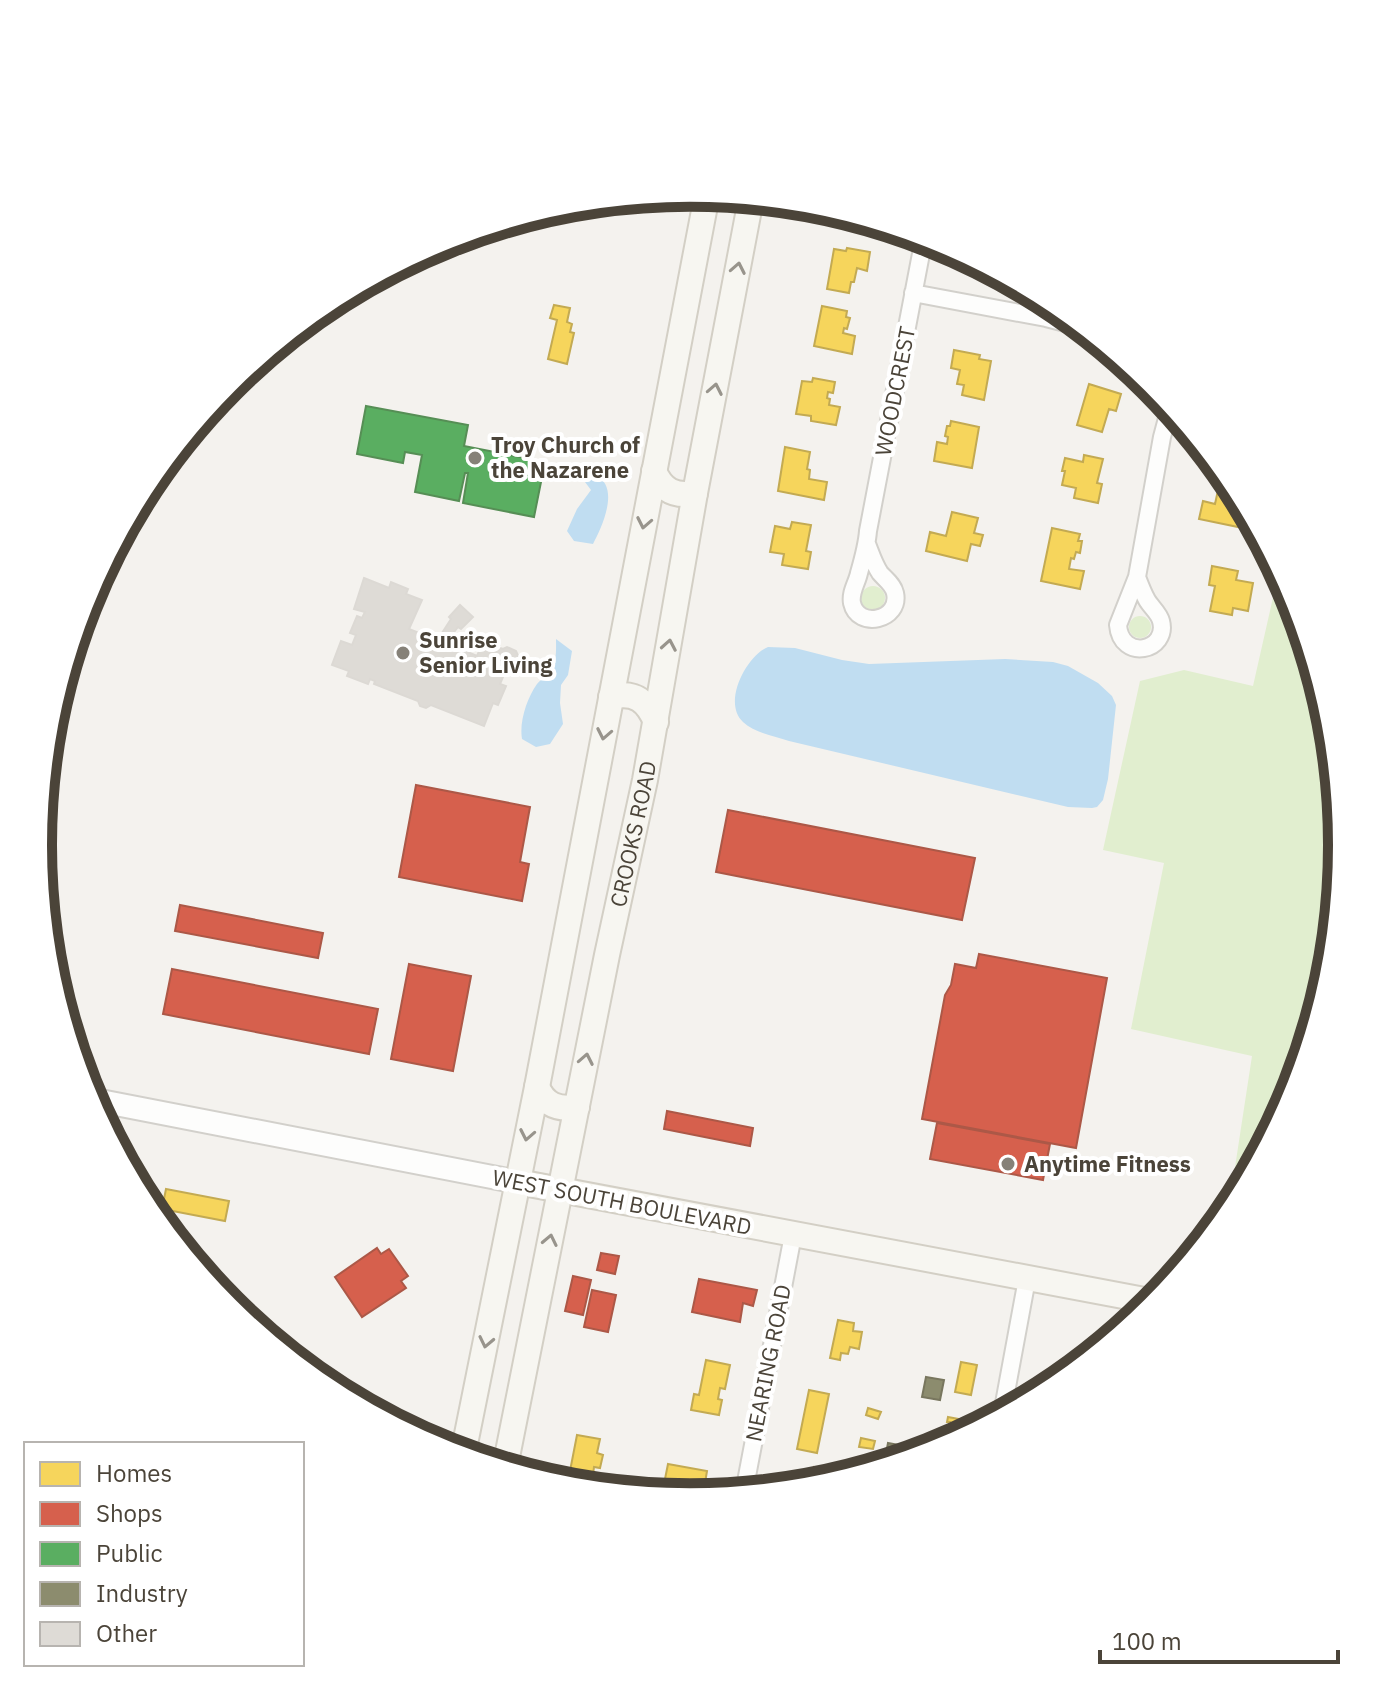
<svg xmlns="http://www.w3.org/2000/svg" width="1380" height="1690" viewBox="0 0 1380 1690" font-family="'IBM Plex Sans',sans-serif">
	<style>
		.green { fill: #e1eecf }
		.water { fill: #c0ddf1 }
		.homes { fill: #f6d55c; stroke: #c3aa52; stroke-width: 2 }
		.shops { fill: #d6604d; stroke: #ac5847; stroke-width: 2 }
		.public { fill: #5aae61; stroke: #568e55; stroke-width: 2 }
		.industry { fill: #8c8c6e; stroke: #78765e; stroke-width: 2 }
		.building { fill: #dedbd6; stroke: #dcd9d4; stroke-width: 2 }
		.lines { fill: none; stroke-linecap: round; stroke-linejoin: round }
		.minor-casing { stroke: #d2d0cb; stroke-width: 20 }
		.tertiary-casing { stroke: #d2d0cb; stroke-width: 26 }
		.secondary-casing { stroke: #d3cfc5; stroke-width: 28 }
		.minor { stroke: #fdfdfc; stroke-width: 16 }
		.tertiary { stroke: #fdfdfc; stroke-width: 22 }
		.secondary { stroke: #f7f6f1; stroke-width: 24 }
		.oneway { stroke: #98948c }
		.poi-dot { fill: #868178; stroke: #fff; stroke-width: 3 }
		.labels { text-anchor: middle; stroke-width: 8; stroke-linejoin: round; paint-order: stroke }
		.street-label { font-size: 22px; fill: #4b4439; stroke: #fff }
		.poi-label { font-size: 22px; font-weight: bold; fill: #4b4439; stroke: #fff; text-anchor: start }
		.rim { fill: none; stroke: #4b4439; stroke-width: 10 }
	</style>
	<rect width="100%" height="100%" fill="#f4f2ee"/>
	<path class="green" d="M1279,571L1293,596L1330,718L1342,845L1329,973L1292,1095L1228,1213L1252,1056L1131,1029L1164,863L1103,850L1140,681L1184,670L1253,686Z
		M861 598a12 12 0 1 1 24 0a12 12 0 1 1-24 0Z
		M1129 627a11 11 0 1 1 22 0a11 11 0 1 1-22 0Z"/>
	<path class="water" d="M576,470C582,472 589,472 595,475C621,486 602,527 593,544L574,541L567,531L577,509L591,490Z
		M556,639L572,651L568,675L561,685L560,703L563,724L550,744L536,747L522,739C519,722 527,698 537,684C541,679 548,676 551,670C557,662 556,649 556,639Z
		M768,647L795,648L842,660L869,664L1005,659L1053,662L1068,666L1098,683L1112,696L1116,705L1108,779L1103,800L1097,807L1092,808L1068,807L789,741C774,736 755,733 743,722C722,703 746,656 768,647Z"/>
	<path class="homes" d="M852,216L871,222V226L851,223Z
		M847,248L870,252L867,271L857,268L854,282H851L849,293L827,289L834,249L846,251Z
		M554,305L570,308L567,322L572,324L570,332L574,333L567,364L548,359L557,320L550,318Z
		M822,306L847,311L846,317L850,318L847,329L844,328L843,333L855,336L852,354L814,346Z
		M954,350L980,355L979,359L991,361L984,400L962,395L964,385L957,384L960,370L951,368Z
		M813,378L835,382L833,393L828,392L827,398L830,399L829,405L840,407L836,425L811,421V416L796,414L802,381L812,382Z
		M1089,384L1121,394L1116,411L1109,409L1102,432L1077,425Z
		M951,421L979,427L972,468L934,461L937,442L947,444L948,437L945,436L947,426H950Z
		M785,447L810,452L807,469L810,470L809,479L827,482L824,500L778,491Z
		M1084,455L1103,459L1097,483L1102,484L1098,503L1074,498L1076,488L1062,485L1065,471H1062L1065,458L1083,462Z
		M1220,481L1232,483L1234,490H1236L1247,510L1246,512L1241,511L1238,527L1199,519L1203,501L1215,504Z
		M952,512L978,518L974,533L983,535L980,546L971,544L967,561L926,551L930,532L946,536Z
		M792,522L811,525L806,551L811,552L808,569L782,565L784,554L770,552L775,526L790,529Z
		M1052,528L1080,534L1078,541H1082L1080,553L1076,552L1074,559L1071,558L1069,569L1084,571L1080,589L1041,581Z
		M1212,566L1238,571L1236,580L1253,583L1248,611L1233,608L1232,615L1210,611L1215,586L1209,585Z
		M166,1189L229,1201L225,1221L162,1209Z
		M838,1320L854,1323L853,1331L862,1332L859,1349L850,1347L848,1354L841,1353L840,1360L830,1358Z
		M706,1360L730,1365L725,1389L720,1388L718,1399L722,1400L719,1415L691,1410L694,1394L699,1395Z
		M961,1362L977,1365L971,1395L955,1392Z
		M809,1390L829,1394L817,1453L797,1449Z
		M868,1408L881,1412L878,1419L866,1415Z
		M948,1417L959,1419L958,1424L965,1426L963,1435L941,1447L942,1442L945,1443L950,1422H947Z
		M577,1435L600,1439L597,1453L603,1455L600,1468L594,1467L593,1475L570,1471Z
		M861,1438L875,1441L873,1449L859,1447Z
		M668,1464L707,1471L704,1489L688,1486L687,1491L690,1492L689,1497L662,1494Z
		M814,1467L851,1474H850L811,1485Z"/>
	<path class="shops" d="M416,785L530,807L520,862L529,864L522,901L399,877Z
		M728,810L975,858L962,920L716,872Z
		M180,905L323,933L318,958L175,931Z
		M979,954L1107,978L1076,1148L922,1119L945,995L951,985L955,964L976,968Z
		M409,964L471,976L453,1071L391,1059Z
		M172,969L378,1009L369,1054L163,1014Z
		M667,1111L753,1128L750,1146L664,1129Z
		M937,1123L1050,1144L1043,1180L930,1159Z
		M377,1248L381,1254L389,1249L408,1276L401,1281L406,1288L362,1317L335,1277Z
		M601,1253L619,1256L615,1274L597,1270Z
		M573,1276L591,1280L583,1315L565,1311Z
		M699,1279L757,1290L753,1306L743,1303L740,1322L692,1312Z
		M592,1290L616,1295L608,1332L584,1327Z"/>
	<path class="public" d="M366,406L468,425L464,446L545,462L534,517L463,503L468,473H465L459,501L415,492L422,455L405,452L403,463L357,454Z"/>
	<path class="industry" d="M926,1377L944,1380L940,1400L922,1397Z
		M888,1443L905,1446L902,1459L884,1464Z"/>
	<path class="building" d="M364,578L389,588L391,582L408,589L406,594L422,600L409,629L434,639L440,636L451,619L449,617L460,605L473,617L461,629L458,627L451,636L450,640L453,646L477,656L483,642L503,649L507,647L516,651L520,660L516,669L507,673L505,672L500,684L506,686L498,705L493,703L484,726L431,705L426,708L420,706L418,701L374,684L375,681L370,679L368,684L347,676L349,671L332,665L341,641L352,645L356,635L350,633L357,616L362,618L365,612L354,609Z"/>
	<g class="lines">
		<defs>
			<path id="minor" d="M913,293L1046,318L1081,327
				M867,544C871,554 874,564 880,573C885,579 893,584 895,593C901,620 858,630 852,603C850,592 857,583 859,573C863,559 867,545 868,531L924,238
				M1137,577C1140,585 1143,593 1147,600C1151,607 1159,613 1161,621C1169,651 1121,662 1118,625L1137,577L1162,437L1170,407
				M1002,1414L1027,1279
				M744,1492L793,1235"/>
			<path id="tertiary" d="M90,1099L518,1182"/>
			<g id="secondary">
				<path d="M654,471C662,490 675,497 695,493"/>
				<path d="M611,697C635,691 647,701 656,722"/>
				<path d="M537,1087C545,1105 558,1110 577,1107"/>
				<path d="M518,1182L1155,1302"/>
				<path d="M463,1454L537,1087L707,195"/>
				<path id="s1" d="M505,1467L607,955L645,780L695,493L751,199"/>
			</g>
		</defs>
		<use href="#minor" class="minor-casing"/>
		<use href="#tertiary" class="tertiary-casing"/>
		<use href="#secondary" class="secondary-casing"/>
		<use href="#minor" class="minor"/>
		<use href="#tertiary" class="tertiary"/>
		<use href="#secondary" class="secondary"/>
	</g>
	<defs><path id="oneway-chevron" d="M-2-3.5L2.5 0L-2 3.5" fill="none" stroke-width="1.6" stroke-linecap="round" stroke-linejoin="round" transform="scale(2)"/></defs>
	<g class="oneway">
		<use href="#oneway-chevron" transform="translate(738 268) rotate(-79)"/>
		<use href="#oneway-chevron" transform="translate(715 389) rotate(-79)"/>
		<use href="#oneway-chevron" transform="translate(644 523) rotate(101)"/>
		<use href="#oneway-chevron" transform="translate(669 645) rotate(-80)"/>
		<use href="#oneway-chevron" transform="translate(604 734) rotate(101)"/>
		<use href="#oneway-chevron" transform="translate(586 1059) rotate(-79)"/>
		<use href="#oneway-chevron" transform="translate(527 1135) rotate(101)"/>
		<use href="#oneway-chevron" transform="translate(550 1240) rotate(-78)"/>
		<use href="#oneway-chevron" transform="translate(486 1342) rotate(102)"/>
	</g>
	<g class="poi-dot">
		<circle cx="475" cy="458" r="8"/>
		<circle cx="403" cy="653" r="8"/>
		<circle cx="1008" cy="1164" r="8"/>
	</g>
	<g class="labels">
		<g class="street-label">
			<text transform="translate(895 391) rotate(-79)" y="8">WOODCREST</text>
			<text dy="8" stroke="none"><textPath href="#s1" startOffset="646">CROOKS ROAD</textPath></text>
			<text transform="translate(622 1202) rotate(11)" y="8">WEST SOUTH BOULEVARD</text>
			<text transform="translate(768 1363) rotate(-79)" y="8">NEARING ROAD</text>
		</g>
		<g class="poi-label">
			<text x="491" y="453">Troy Church of<tspan x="491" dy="25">the Nazarene</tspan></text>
			<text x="419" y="648">Sunrise<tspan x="419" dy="25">Senior Living</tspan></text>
			<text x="1024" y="1172">Anytime Fitness</text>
		</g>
	</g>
	<path d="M0 0H1380V1690H0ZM52 845a638 638 0 1 1 1276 0a638 638 0 1 1-1276 0Z" fill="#fff" fill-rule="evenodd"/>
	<path class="rim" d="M52 845a638 638 0 1 1 1276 0a638 638 0 1 1-1276 0Z"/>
	<rect x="24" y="1442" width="280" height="224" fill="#ffffff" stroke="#b7b4b0" stroke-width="2"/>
	<rect x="40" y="1462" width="40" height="24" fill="#f6d55c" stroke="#b7b4b0" stroke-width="2"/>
	<text x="96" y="1482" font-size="24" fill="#4b4439">Homes</text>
	<rect x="40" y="1502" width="40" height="24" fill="#d6604d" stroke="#b7b4b0" stroke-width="2"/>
	<text x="96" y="1522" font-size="24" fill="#4b4439">Shops</text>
	<rect x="40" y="1542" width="40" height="24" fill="#5aae61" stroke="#b7b4b0" stroke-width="2"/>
	<text x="96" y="1562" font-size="24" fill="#4b4439">Public</text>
	<rect x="40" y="1582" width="40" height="24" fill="#8c8c6e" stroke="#b7b4b0" stroke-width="2"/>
	<text x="96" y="1602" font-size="24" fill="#4b4439">Industry</text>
	<rect x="40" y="1622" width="40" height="24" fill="#dedbd6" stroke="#b7b4b0" stroke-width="2"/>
	<text x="96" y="1642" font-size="24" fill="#4b4439">Other</text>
	<path d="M1100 1650v12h238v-12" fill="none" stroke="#4b4439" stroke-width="4"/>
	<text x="1112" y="1650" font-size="24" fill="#4b4439" stroke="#ffffff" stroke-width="6" paint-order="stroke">100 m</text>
</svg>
